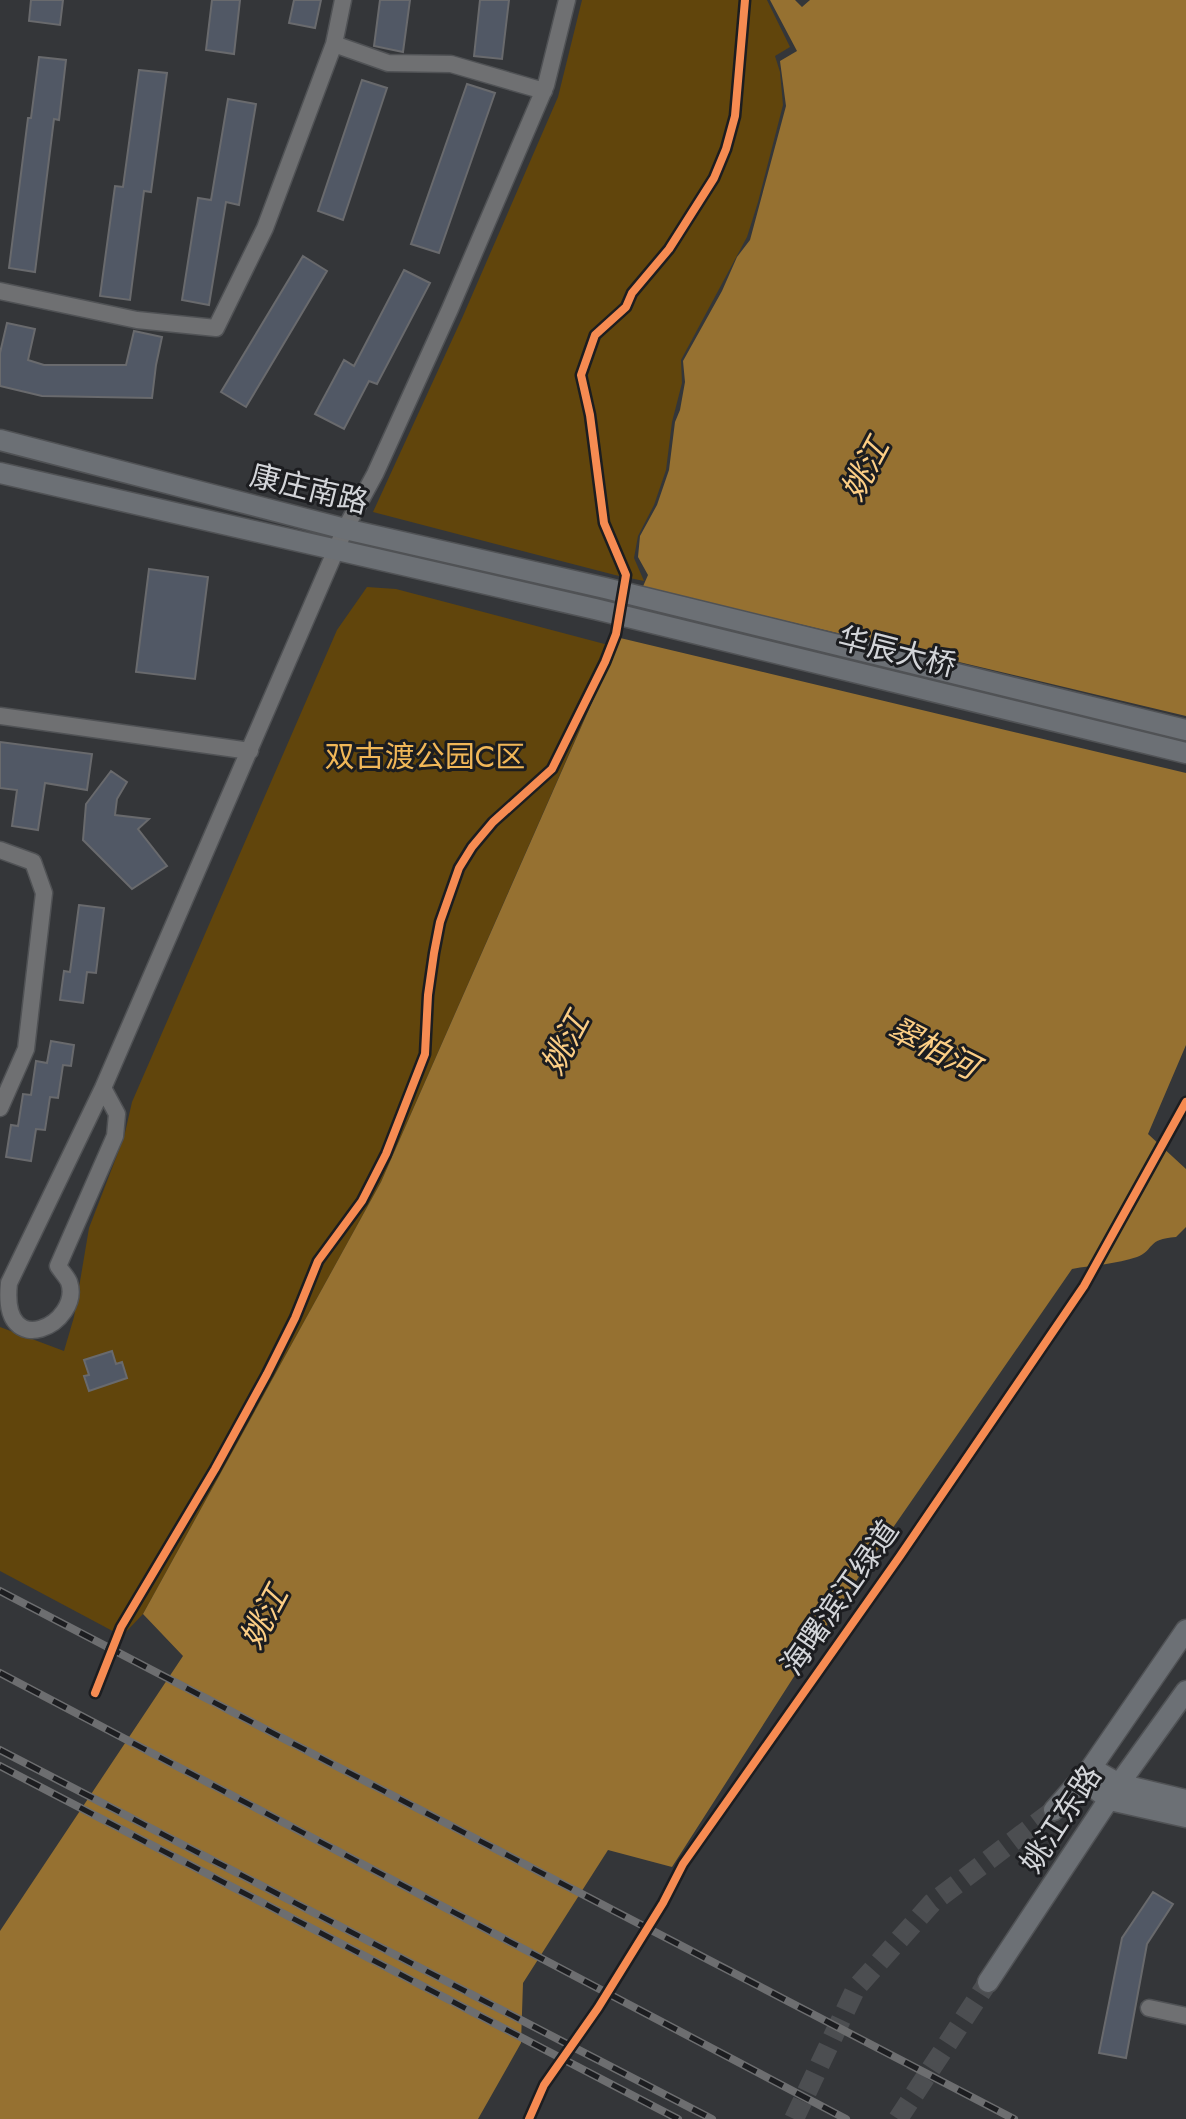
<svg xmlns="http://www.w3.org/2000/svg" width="1186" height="2119" viewBox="0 0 1186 2119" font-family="Jost,'Noto Sans SC',sans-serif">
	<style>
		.green { fill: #61450c }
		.water { fill: #967131 }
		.pier { fill: #343639 }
		.building { fill: #515865; stroke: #696a6d; stroke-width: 2 }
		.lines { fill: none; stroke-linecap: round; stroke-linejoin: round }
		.major-tunnel { stroke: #4c4e51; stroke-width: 20; stroke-dasharray: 20 10; stroke-linecap: butt }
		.minor-casing { stroke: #505255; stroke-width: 19 }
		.major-casing { stroke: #505255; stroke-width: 23 }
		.minor { stroke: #6f7072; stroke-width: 16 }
		.major { stroke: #6c7075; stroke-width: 20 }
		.rail-casing { stroke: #6d6e70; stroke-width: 8 }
		.rail { stroke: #1c1d20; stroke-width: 5; stroke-dasharray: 15; stroke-linecap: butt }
		.cycleway-casing { stroke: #1c1d20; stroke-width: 13 }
		.cycleway { stroke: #f68b52; stroke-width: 8 }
		.labels { text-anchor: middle; stroke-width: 6; stroke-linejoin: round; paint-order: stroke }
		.street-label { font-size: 30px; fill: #d3d5d9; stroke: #1c1d20 }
		.park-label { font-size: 30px; fill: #f1b757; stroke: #1c1d20 }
		.water-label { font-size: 32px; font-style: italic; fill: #fcce85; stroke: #1c1d20 }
	</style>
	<rect width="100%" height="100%" fill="#343639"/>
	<path class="green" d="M582,0H767L790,47L775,56L780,72L783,105L758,202L747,237L681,360L682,383L672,422L666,470L654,505L638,536L634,558L644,581L615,575L373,512L463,316L558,97Z
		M367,587L396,589L616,647L381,1182L143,1614L122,1636L0,1571V1327L64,1351L74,1317L89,1228L124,1137L132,1102L337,630Z"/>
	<path class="water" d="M770,0H795L802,7L810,0H1186V1045L1148,1134L1186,1169V1227L1176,1237C1146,1239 1155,1250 1137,1257C1117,1264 1093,1265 1072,1269L845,1597L672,1867L608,1850L523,1983L521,2043L478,2119H0V1931L183,1656L143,1614L381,1182L648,575L638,557L640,536L657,505L669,470L675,422L680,410L685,382L683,361L722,291L737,257L750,240L786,106L780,61L797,51Z"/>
	<path class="pier" d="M639,586L1186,716V773L616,637Z"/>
	<path class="building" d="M31,0H63L60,25L29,21Z
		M212,0H240L234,54L206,50Z
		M294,0H321L315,28L289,23Z
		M380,0H410L403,52L374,46Z
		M480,0H509L502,59L474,56Z
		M39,57L66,60L59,120L54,119L35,272L9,268L28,118H31Z
		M139,70L167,73L151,192L144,191L130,300L100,296L115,186L123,187Z
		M362,80L387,88L343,220L318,211Z
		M467,84L495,93L439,253L411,244Z
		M228,99L256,104L239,205L226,202L209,305L182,300L198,198L211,200Z
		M303,256L327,271L246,407L221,392Z
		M404,270L430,283L377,384L369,381L344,429L315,414L344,360L354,366Z
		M7,323L35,329L28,360L44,365H126L134,331L162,337L156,365L152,398L42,396L0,386V353Z
		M149,569L208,577L195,679L136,672Z
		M0,742L92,754L87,790L45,783L38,830L12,826L17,790L0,788Z
		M111,771L127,782L117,799L115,815L149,819L138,829L167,866L132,889L83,840L86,804Z
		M79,905L104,908L96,973L87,972L83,1003L60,1000L64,971L70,972Z
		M51,1041L74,1045L71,1066L63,1065L58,1098L50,1097L45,1130L36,1129L31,1161L6,1157L11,1125L18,1126L23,1094L31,1095L36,1061L47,1063Z
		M112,1351L116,1364L122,1362L127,1378L89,1391L84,1376L89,1375L84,1360Z
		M1153,1892L1173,1904L1147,1944L1126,2058L1099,2053L1122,1938Z"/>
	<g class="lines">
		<path class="major-tunnel" d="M794,2119L856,1988L932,1903L1054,1810
			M898,2119L988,1982"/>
		<defs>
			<path id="minor" d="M334,44L343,0
				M0,291L137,320L216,328L265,228L334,44L388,63L451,64L544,91
				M0,716L250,751
				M0,850L33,862L44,893L26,1049L0,1108
				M103,1088L117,1114L115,1136L58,1266C61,1271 67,1277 69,1282C83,1323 0,1365 9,1283L103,1088L345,529L375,474L450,309L546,85L567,0
				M1149,2008L1186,2016"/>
			<path id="major" d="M0,440L345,529L605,588L1186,730
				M0,473L595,609L1186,753
				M1091,1768L1119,1784L1186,1800
				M1082,1779L1110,1800L1186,1817
				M1054,1810L1091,1768L1186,1630
				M988,1982L1119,1784L1186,1691"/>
		</defs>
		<use href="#minor" class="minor-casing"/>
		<use href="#major" class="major-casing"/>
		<use href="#minor" class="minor"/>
		<use href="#major" class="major"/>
		<defs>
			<path id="rail" d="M0,1591L1014,2119
				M0,1673L846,2119
				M0,1750L712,2119
				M0,1766L678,2119"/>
		</defs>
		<use href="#rail" class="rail-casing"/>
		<use href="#rail" class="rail"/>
		<defs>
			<path id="cycleway" d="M95,1693L121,1627L215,1469L267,1374L295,1318L318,1261L362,1201L386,1154L425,1054L428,995L434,953L440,922L459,868L472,847L493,822L552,769L605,662L616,634L626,575L604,523L590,415L581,375L595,335L626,307L632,293L669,249L714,178L726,149L735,116L745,0
				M529,2119L544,2085L598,2008L663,1903L683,1864L900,1556L1084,1286L1186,1102"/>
		</defs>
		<use href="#cycleway" class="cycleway-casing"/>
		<use href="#cycleway" class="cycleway"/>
	</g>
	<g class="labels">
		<g class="street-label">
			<text transform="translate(309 489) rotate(14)" y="10">康庄南路</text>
			<text transform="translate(897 652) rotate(14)" y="10">华辰大桥</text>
			<text transform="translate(840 1598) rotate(-55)" y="10">海曙滨江绿道</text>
			<text transform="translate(1061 1819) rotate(-57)" y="10">姚江东路</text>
		</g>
		<g class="park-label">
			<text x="425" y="767">双古渡公园C区</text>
		</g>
		<g class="water-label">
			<text transform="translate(865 469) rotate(-62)" y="11">姚江</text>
			<text transform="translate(565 1043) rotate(-62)" y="11">姚江</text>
			<text transform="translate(933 1048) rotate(27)" y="11">翠柏河</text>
			<text transform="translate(264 1617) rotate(-62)" y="11">姚江</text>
		</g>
	</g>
</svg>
